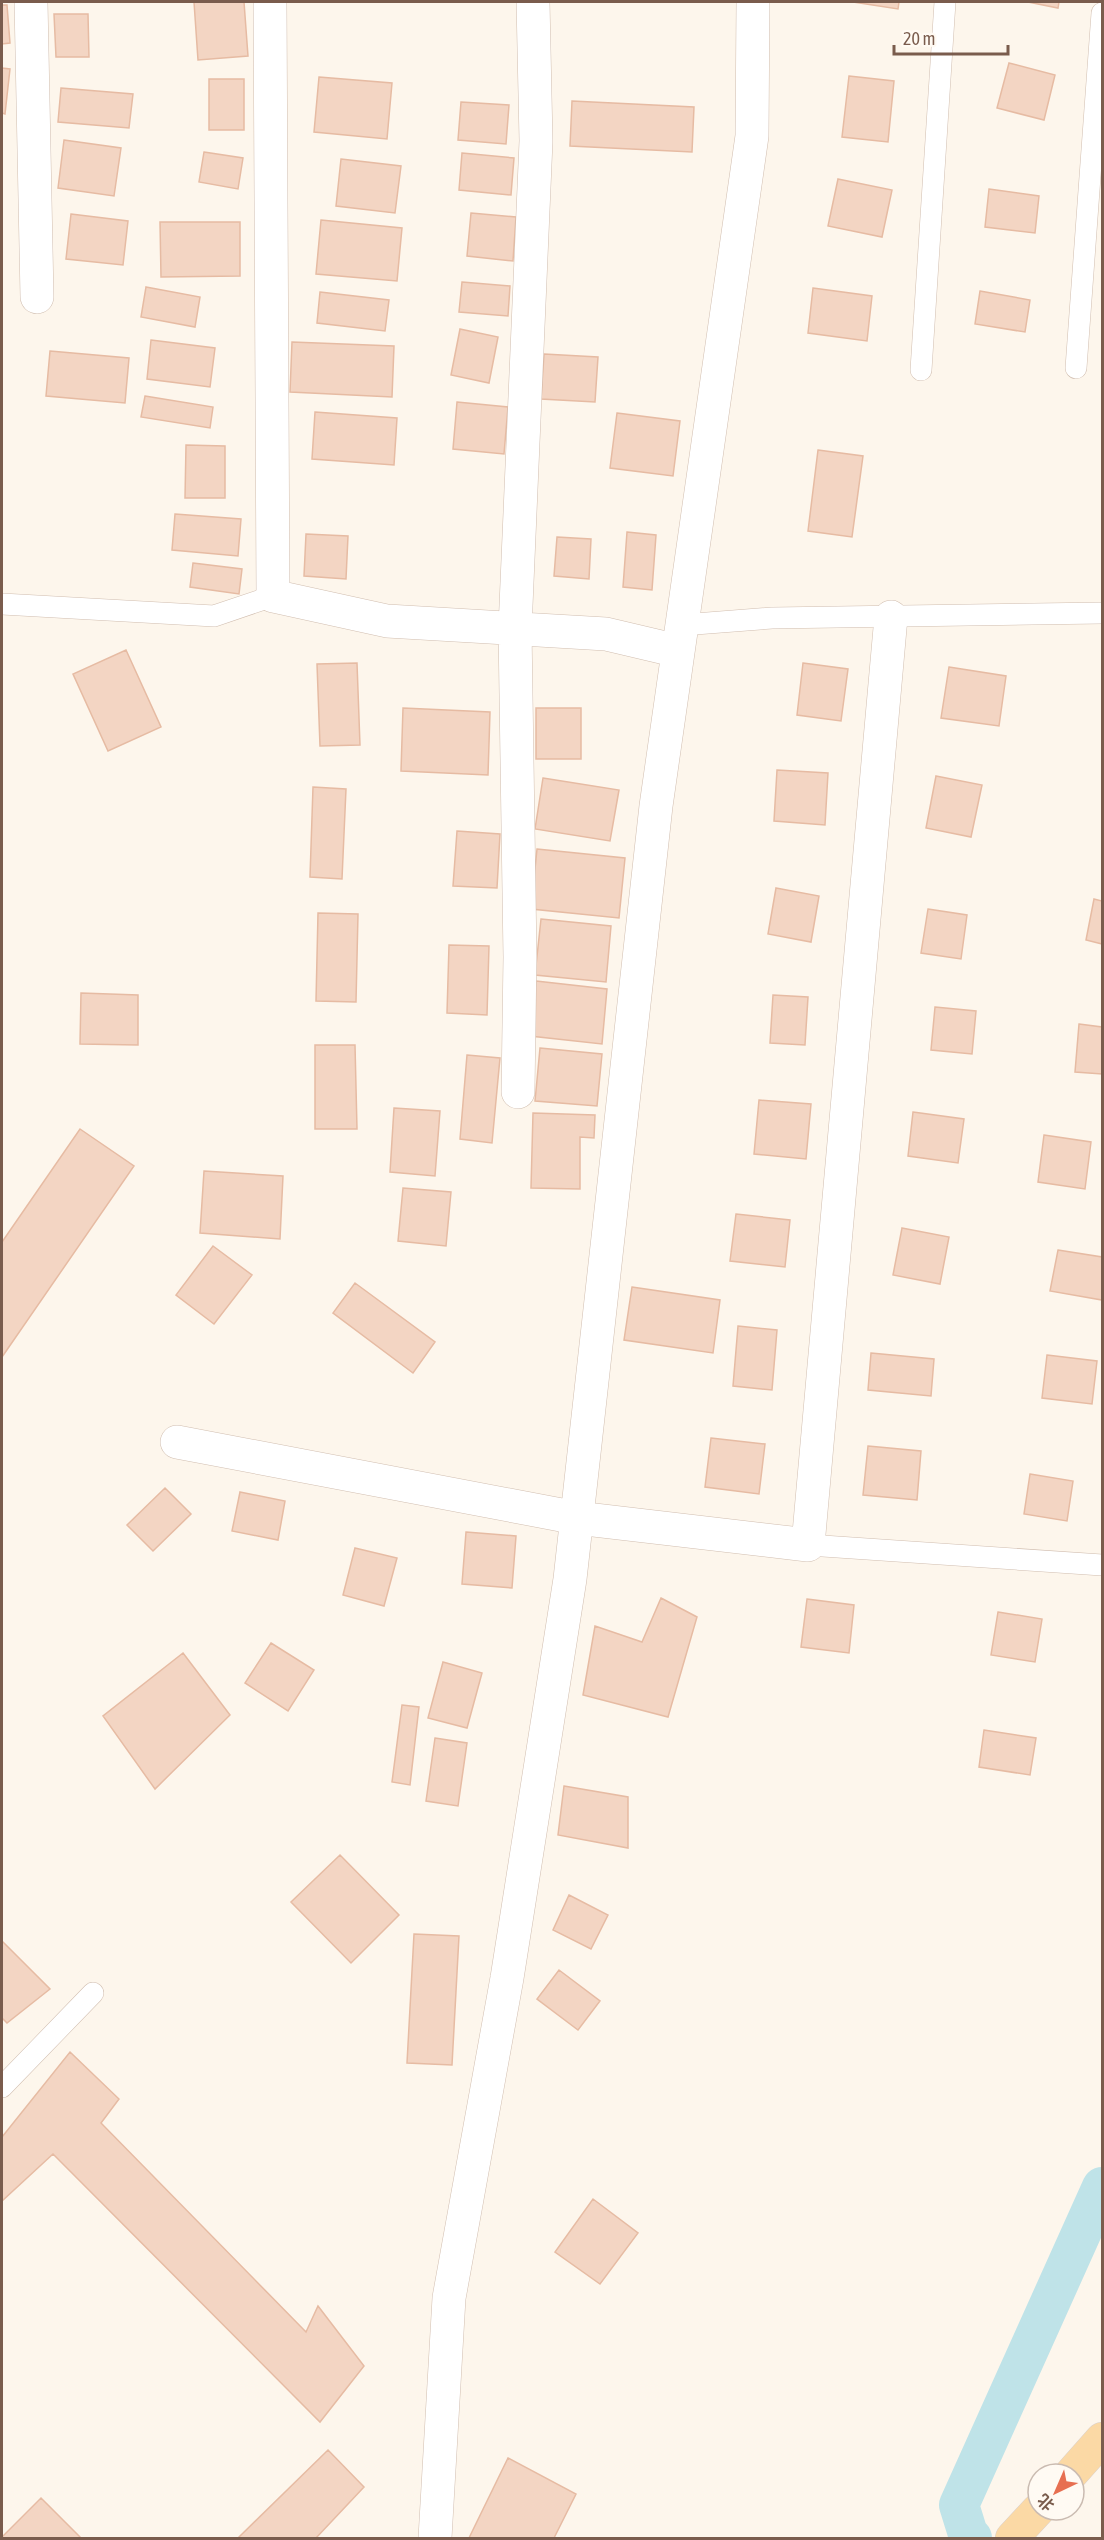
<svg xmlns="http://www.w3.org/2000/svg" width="1104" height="2540" viewBox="0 0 1104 2540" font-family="'Asap Condensed','Noto Sans SC',sans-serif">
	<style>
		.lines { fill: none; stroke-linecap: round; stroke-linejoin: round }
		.canal { stroke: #bfe3e8; stroke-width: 40 }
		.building { fill: #f3d5c3; stroke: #e6bba3; stroke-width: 1.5 }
		.service-casing { stroke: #d1beb0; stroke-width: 22 }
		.minor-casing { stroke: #d1beb0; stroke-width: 34 }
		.primary-casing { stroke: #dad1cd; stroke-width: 34 }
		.service { stroke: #fff; stroke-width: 21 }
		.minor { stroke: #fff; stroke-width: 33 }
		.primary { stroke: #fbd9a5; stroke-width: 33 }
	</style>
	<rect width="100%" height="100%" fill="#fdf6ec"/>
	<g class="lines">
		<path class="canal" d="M972,2538L968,2534L959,2505L1102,2187"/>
	</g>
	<path class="building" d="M194,2H244L248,56L198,60Z
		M853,2H899L898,9Z
		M1028,2H1059L1058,8Z
		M2,5H7L10,43L2,44Z
		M54,14H88L89,57H56Z
		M1009,63L1055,75L1044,120L997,108Z
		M2,68L10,69L5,114L2,113Z
		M849,76L894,81L888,142L842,137Z
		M319,77L392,83L387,139L314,132Z
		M209,79H244V130H209Z
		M61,88L133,94L129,128L58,122Z
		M572,101L694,107L692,152L570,146Z
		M461,102L509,105L506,144L458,140Z
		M64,140L121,148L114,196L58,188Z
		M204,152L243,158L238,189L199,182Z
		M462,153L514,158L511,195L459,190Z
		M341,159L401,166L395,213L336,206Z
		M838,179L892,190L882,237L828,226Z
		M989,189L1039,196L1035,233L985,227Z
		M471,213L516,217L513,261L467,256Z
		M71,214L128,221L123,265L66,259Z
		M321,220L402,228L397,281L316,274Z
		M160,222H240V276L161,277Z
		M462,282L510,286L508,316L459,312Z
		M146,287L200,297L195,327L141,317Z
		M813,288L872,296L867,341L808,333Z
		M980,291L1030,300L1025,332L975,324Z
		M320,292L389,300L385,331L317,323Z
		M460,329L498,337L489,383L451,375Z
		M151,340L215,348L210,387L147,379Z
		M292,342L394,346L392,397L290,392Z
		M50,351L129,358L125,403L46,396Z
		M544,354L598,357L595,402L541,399Z
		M145,396L213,407L210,428L141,417Z
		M457,402L508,407L504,454L453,449Z
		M315,412L397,418L394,465L312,459Z
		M617,413L680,421L673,476L610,468Z
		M186,445L225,446V498H185Z
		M818,450L863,456L852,537L808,531Z
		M175,514L241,519L238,556L172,550Z
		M627,532L656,535L652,590L623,587Z
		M306,534L348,536L346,579L304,576Z
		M557,537L591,539L589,579L554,576Z
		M193,563L242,569L239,594L190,587Z
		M126,650L161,727L108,751L73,674Z
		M357,663L360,745L320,746L317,664Z
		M803,663L848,669L841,721L797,715Z
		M949,667L1006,676L999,726L941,718Z
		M403,708L490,712L488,775L401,771Z
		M536,708H581V759H536Z
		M777,770L828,773L825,825L774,821Z
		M936,776L982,785L971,837L926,828Z
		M543,778L619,790L610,841L535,829Z
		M313,787L346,789L342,879L310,877Z
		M457,831L500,834L497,888L453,886Z
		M537,849L625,858L619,918L531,909Z
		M776,888L819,896L811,942L768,934Z
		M1094,899L1102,901V944L1086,940Z
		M928,909L967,915L961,959L921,953Z
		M318,913L358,914L356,1002L316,1001Z
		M541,919L611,926L606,982L535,975Z
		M449,945L489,946L487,1015L447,1013Z
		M536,981L607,989L602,1044L530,1036Z
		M81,993L138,995V1045L80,1044Z
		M773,995L808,997L805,1045L770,1043Z
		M935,1007L976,1011L972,1054L931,1050Z
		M1079,1024L1102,1027V1074L1075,1072Z
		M315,1045H355L357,1129H315Z
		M540,1048L602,1054L597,1106L535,1101Z
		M467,1055L500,1058L492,1143L460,1139Z
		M759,1100L811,1104L806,1159L754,1154Z
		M394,1108L440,1111L435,1176L390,1172Z
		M913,1112L964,1119L958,1163L908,1156Z
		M533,1113L595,1115L594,1138L580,1137V1189L531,1188Z
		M80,1129L134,1166L2,1357V1242Z
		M1044,1135L1091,1142L1085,1189L1038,1182Z
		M204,1171L283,1176L280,1239L200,1233Z
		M403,1188L451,1192L446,1246L398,1241Z
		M736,1214L790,1220L785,1267L730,1261Z
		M902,1228L949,1237L940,1284L893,1275Z
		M213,1246L252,1275L214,1324L176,1295Z
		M1058,1250L1102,1257V1300L1050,1291Z
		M355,1283L435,1342L413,1373L333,1313Z
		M632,1287L720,1300L713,1353L624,1340Z
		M738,1326L777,1330L772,1390L733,1386Z
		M871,1353L934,1359L931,1396L868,1390Z
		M1047,1355L1097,1361L1092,1404L1042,1398Z
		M711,1438L765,1444L759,1494L705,1487Z
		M868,1446L921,1451L917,1500L863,1495Z
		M1030,1474L1073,1481L1067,1521L1024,1514Z
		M165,1488L191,1514L153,1551L127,1525Z
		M240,1492L285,1501L278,1540L232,1531Z
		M466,1532L516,1536L512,1588L462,1584Z
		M355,1548L397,1558L384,1606L343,1595Z
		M661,1598L697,1617L668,1717L583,1695L595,1626L642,1642Z
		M807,1599L854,1605L849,1653L801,1647Z
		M998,1612L1042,1619L1035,1662L991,1655Z
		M271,1643L314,1670L288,1711L245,1683Z
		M183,1653L230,1715L155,1789L103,1716Z
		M443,1662L482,1673L467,1728L428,1718Z
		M402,1705L419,1707L410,1785L392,1782Z
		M984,1730L1036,1738L1030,1775L979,1767Z
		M435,1738L467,1743L458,1806L426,1801Z
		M564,1786L628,1797V1848L558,1835Z
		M340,1855L399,1915L351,1963L291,1902Z
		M569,1895L608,1915L591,1949L553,1930Z
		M414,1934L459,1936L452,2065L407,2063Z
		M2,1941L50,1989L7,2023L2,2018Z
		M559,1970L600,2001L578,2030L537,1999Z
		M70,2052L119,2099L101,2123L306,2332L318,2306L364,2366L320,2422L53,2154L2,2201V2137Z
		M593,2199L638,2233L600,2284L555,2252Z
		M328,2450L364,2487L316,2538H238Z
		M508,2458L576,2494L554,2538H469Z
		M41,2498L81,2538H2V2537Z"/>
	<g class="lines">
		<defs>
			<path id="service" d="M1076,368L1102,13
				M921,370L945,2
				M2,604L214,616L273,596
				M682,625L772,618L1102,613
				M808,1545L1102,1565
				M2,2087L93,1993"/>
			<path id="minor" d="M31,2L37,297
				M270,2L273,596L387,621L606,634L678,651
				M518,1092L520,957L515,629L536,141L533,2
				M177,1442L577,1518L808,1545L891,617
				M435,2538L449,2298L507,1978L570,1579L656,806L752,136L753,2"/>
			<path id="primary" d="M1071,2474L1102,2439
				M1012,2538L1038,2510"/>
		</defs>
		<use href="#service" class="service-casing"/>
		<use href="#minor" class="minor-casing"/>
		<use href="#primary" class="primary-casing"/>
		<use href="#service" class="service"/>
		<use href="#minor" class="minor"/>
		<use href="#primary" class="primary"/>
	</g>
	<rect width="1104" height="2540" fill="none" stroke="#7a5c4d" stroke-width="6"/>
	<g transform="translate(1056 2492) rotate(224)"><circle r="28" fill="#fffaf3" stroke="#cabbb1" stroke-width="1.5"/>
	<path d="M0-4.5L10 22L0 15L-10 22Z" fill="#e76f51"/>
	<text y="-9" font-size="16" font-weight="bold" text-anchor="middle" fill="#7a5c4d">北</text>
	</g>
	<path d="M894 45v9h114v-9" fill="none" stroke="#7a5c4d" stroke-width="3"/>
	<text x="903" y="45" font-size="18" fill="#7a5c4d" stroke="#fffaf3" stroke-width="4.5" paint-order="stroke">20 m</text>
</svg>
